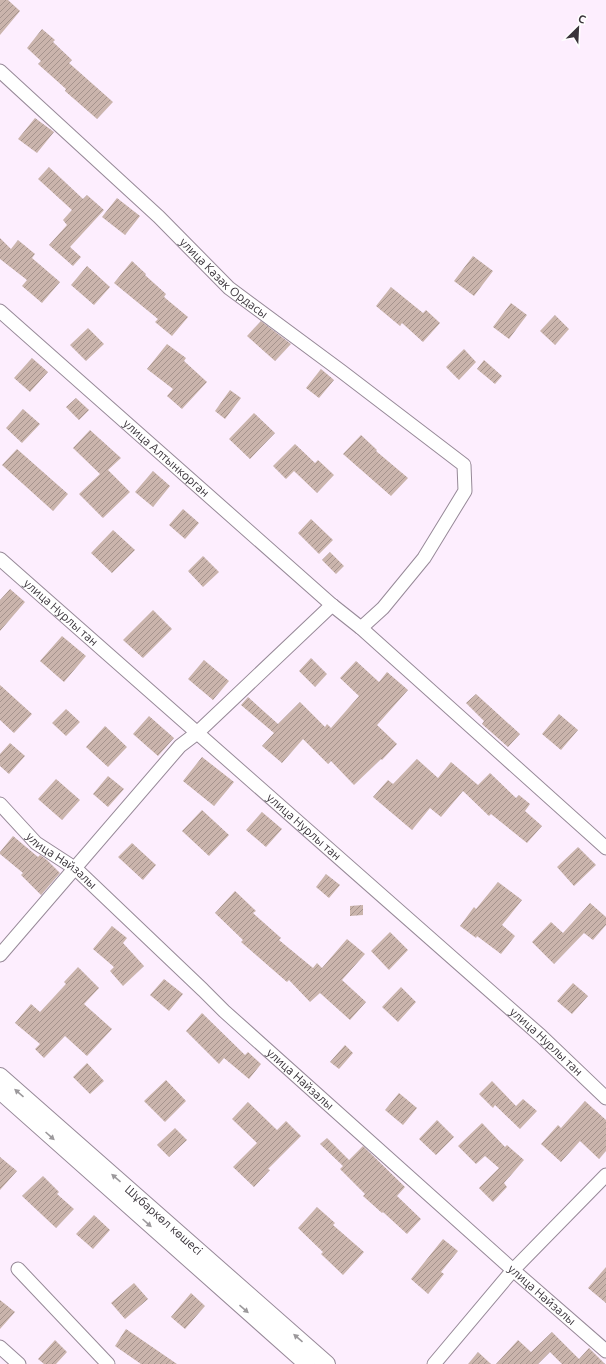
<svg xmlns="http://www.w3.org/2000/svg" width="606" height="1364" viewBox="0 0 606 1364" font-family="Ubuntu,sans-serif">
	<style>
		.building { fill: url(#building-hatch) }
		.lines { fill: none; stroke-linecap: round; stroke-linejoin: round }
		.minor-casing { stroke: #978998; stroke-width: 15 }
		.tertiary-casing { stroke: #978998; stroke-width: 18 }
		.minor { stroke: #fff; stroke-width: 13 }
		.tertiary { stroke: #fff; stroke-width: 16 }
		.oneway { fill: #9c999c }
		.labels { text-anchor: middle; stroke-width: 3; stroke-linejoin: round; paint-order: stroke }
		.street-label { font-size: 12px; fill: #39333a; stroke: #fff }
	</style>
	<defs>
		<pattern id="building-hatch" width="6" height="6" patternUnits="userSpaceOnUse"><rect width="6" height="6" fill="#cab4ac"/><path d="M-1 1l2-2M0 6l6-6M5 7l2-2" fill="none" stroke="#a5938d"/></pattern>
	</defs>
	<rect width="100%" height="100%" fill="#fdeefe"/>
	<path class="building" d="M0,0H8L20,11L0,35Z
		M42,29L55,40L53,42L72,60L69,63L113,102L97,119L65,91L66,89L38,64L41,61L27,48Z
		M35,118L54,132L37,153L18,139Z
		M49,167L83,199L87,195L104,210L70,247L81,257L73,266L49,245L67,225L63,220L72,210L38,179Z
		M117,198L140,216L125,235L102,217Z
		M0,238L11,249L18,240L35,254L32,258L60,282L42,303L22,286L27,280L0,259Z
		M473,256L493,271L474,296L454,281Z
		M132,261L146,274L145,275L166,294L164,297L188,317L172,336L155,322L158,319L114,283Z
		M87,266L110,287L94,305L71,285Z
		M391,287L423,313L426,310L440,323L423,342L402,323L400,326L376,306Z
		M511,303L527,315L509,339L493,327Z
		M555,315L569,329L555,345L540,331Z
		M261,321L291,344L275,361L247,336Z
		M88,328L104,344L86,361L70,345Z
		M167,344L186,358L184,361L207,382L182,409L167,396L173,389L147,369Z
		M464,349L476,362L459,380L446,367Z
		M32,358L48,372L30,392L14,378Z
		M484,360L502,376L495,384L477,369Z
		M321,369L334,380L319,398L306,388Z
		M230,390L241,398L225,419L215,411Z
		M76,398L89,410L79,420L66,407Z
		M23,409L40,424L22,443L6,428Z
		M254,413L275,433L250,459L229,439Z
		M90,430L121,458L108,470L130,492L103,518L79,494L100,474L73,448Z
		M361,435L377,450L376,451L408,478L391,496L343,454Z
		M295,444L315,463L318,460L334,475L317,493L294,471L286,479L273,466Z
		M17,449L68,494L53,511L2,465Z
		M153,471L170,486L153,507L135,492Z
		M183,509L199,523L185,539L169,525Z
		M311,519L333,540L319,554L298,533Z
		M113,530L135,550L112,573L91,553Z
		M330,552L344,566L336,574L322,560Z
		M203,556L219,572L203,587L188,571Z
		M10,589L25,602L0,631V600Z
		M153,610L172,629L143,658L123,640Z
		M62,636L86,656L64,682L40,661Z
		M311,658L327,674L315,687L299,671Z
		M204,660L229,681L213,700L188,679Z
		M356,661L379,682L387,672L408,690L377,725L397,744L382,760L381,759L354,785L331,761L328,764L303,739L282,763L262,746L274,733L241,705L248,697L278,724L300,702L325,727L327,724L331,728L359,696L340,678Z
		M0,685L32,714L14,733L0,720Z
		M476,694L520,734L508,747L482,724L484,721L466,703Z
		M66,709L80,722L66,736L52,723Z
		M559,714L578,730L561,750L542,734Z
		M149,716L174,738L158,756L133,734Z
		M105,726L127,747L108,767L86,747Z
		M10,743L25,756L9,774L0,766V754Z
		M202,757L234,782L214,806L183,781Z
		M417,759L438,778L451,762L478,785L490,773L516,798L519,795L530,804L525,811L542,826L527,843L491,814L489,816L463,791L441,817L430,808L412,830L373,797L388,780L393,784Z
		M108,776L124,789L108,807L93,794Z
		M56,779L80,800L62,820L38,799Z
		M202,810L229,835L209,856L182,831Z
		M262,812L282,829L266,847L246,830Z
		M13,836L38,857L40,855L47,860L60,873L41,895L21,875L23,873L0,854V852Z
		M132,843L156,865L143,880L118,857Z
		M578,847L596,865L574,886L557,867Z
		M326,874L340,885L329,898L316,887Z
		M498,882L522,900L502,925L515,936L501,954L477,936L476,938L460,926L474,907L476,909Z
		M235,891L256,911L253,913L281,938L279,940L313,968L317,963L322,968L347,939L365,954L342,980L366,1002L350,1020L320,993L310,1002L289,980L287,982L241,942L243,940L215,913Z
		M590,903L606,917V925L593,940L584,933L554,964L532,942L551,922L563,933Z
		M363,905V915L350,916V906Z
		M112,926L127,938L123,943L144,966L123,986L110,971L114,967L93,949Z
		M390,932L408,950L389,970L371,951Z
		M78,967L99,988L84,1004L112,1029L87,1056L65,1036L44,1058L35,1049L40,1044L15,1023L31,1004L40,1012L66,984L64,982Z
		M164,979L183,994L169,1011L150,995Z
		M573,983L588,996L572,1014L557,1001Z
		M401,987L416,1002L398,1022L382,1007Z
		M202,1013L245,1055L248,1052L261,1064L249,1079L224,1058L219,1064L186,1031Z
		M345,1045L353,1053L339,1069L330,1062Z
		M87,1063L104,1081L90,1094L73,1077Z
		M166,1080L186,1101L165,1122L144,1101Z
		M492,1081L516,1106L523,1099L537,1111L520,1129L495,1105L493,1108L479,1094Z
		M399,1093L417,1108L403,1125L385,1110Z
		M585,1101L606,1120V1151L599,1159L580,1141L561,1162L541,1144L558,1125L561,1128Z
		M248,1102L277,1130L286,1121L301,1136L268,1169L270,1170L254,1187L233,1167L257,1143L232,1119Z
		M437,1120L454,1137L436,1155L419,1139Z
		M482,1123L505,1147L507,1145L524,1160L504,1183L507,1187L493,1202L479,1188L499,1168L485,1156L476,1164L458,1146Z
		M175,1128L187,1140L169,1157L157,1145Z
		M327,1138L349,1160L363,1146L405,1187L397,1196L421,1219L407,1234L383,1212L382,1213L363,1196L365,1194L340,1169L343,1166L320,1144Z
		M0,1157L17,1171L0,1190Z
		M43,1176L59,1192L57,1194L74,1209L56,1228L22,1196Z
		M317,1207L335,1223L333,1225L364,1252L343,1275L321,1254L323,1252L298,1228Z
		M94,1215L110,1230L93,1249L76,1234Z
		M443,1239L458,1251L441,1272L444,1274L428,1294L411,1279Z
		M606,1267V1303L588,1288Z
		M134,1283L148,1299L125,1319L111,1303Z
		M191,1293L205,1306L185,1329L171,1317Z
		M0,1300L15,1312L0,1329Z
		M126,1329L177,1364H141L115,1346Z
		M552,1332L579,1359L589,1348L605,1364H562L550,1352L538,1364H496L518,1340L531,1352Z
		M55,1340L67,1352L56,1364H44L38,1359Z
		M478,1352L491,1364H468Z"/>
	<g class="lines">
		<defs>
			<g id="minor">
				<path id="s1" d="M0,71L159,217L229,288L341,371L464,465L465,491L424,558L383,608L361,628"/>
				<path id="s2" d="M0,311L332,605L361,628L606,848"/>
				<path id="s3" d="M0,559L541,1036L606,1098"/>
				<path id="s4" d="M0,804L36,843L76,869L203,990L224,1011L513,1270L606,1351"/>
				<path d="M0,955L180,746L197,733L332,605"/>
				<path d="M18,1269L108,1364"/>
				<path d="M0,1347L19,1364"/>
				<path d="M434,1364L513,1270L606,1175"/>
			</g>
			<g id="tertiary">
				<path id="s5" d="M0,1076L327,1364"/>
				<path d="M0,1091L307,1364"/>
			</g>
		</defs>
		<use href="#minor" class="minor-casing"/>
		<use href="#tertiary" class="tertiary-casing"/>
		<use href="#minor" class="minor"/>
		<use href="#tertiary" class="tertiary"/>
	</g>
	<defs><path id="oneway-solid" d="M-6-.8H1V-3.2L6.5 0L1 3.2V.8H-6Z"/></defs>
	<g class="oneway">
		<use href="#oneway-solid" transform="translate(19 1093) rotate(-139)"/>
		<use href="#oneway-solid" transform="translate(50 1136) rotate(42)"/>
		<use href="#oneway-solid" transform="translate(116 1178) rotate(-139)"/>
		<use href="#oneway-solid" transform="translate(147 1223) rotate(42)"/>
		<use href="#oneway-solid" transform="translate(244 1309) rotate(41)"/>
		<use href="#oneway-solid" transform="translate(298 1338) rotate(-139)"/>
	</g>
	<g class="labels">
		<g class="street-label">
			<text dy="4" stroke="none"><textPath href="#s1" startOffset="305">улица Казак Ордасы</textPath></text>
			<text dy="4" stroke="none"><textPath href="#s2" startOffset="222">улица Алтынкорган</textPath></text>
			<text dy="4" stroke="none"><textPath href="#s3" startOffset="81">улица Нурлы тан</textPath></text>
			<text dy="4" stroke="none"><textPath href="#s3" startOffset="405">улица Нурлы тан</textPath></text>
			<text dy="4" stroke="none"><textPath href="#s4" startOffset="84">улица Найзалы</textPath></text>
			<text dy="4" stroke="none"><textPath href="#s3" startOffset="729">улица Нурлы тан</textPath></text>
			<text dy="4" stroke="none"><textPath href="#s4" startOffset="408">улица Найзалы</textPath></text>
			<text dy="4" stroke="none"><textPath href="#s5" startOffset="218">Шұбаркөл көшесі</textPath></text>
			<text dy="4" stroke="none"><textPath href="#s4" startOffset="732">улица Найзалы</textPath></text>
		</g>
	</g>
	<g transform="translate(578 28) rotate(24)" stroke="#ffffff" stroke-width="3" paint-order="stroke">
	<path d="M0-3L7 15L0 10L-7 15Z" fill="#39333a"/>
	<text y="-6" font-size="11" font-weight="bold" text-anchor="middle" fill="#39333a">С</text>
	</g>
</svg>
